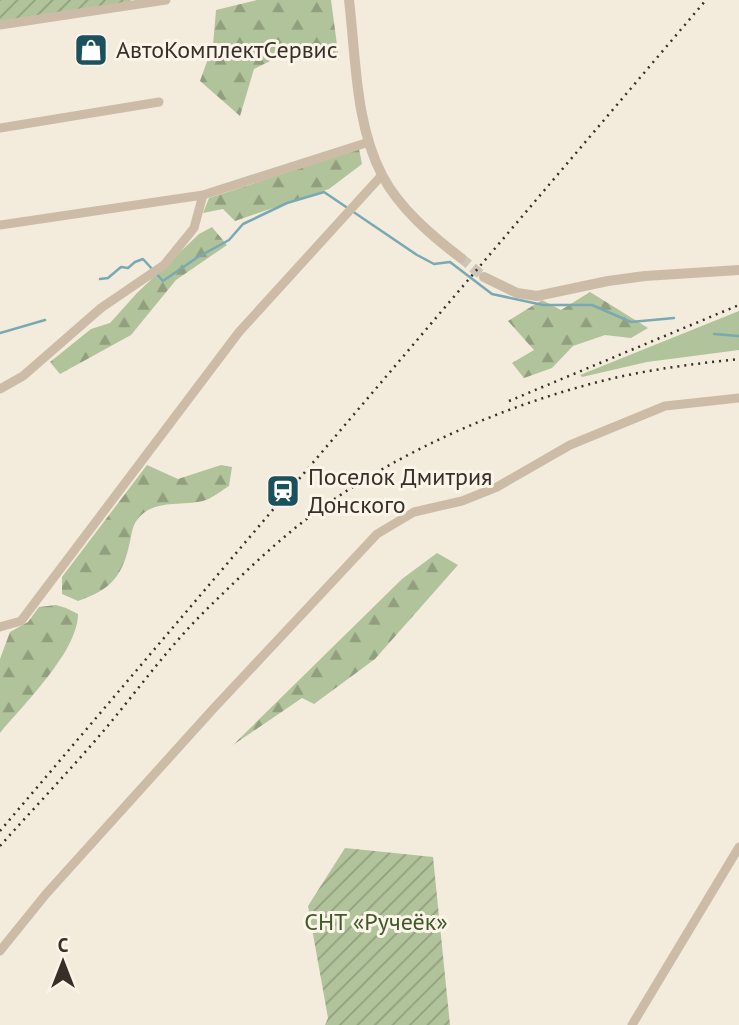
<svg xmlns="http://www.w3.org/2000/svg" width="739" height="1025" viewBox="0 0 739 1025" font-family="'PT Sans',sans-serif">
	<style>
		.grass { fill: #b1c39b }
		.forest { fill: url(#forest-firs) }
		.garden { fill: url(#garden-furrows) }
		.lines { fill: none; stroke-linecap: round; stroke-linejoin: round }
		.stream { stroke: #79a9b2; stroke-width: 2.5 }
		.tertiary-tunnel { stroke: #cec5b8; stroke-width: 10; stroke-dasharray: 10 5; stroke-linecap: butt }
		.minor { stroke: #ccbca7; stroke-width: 9 }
		.tertiary { stroke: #ccbca7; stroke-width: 10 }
		.rail { stroke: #382f28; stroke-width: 2.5; stroke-dasharray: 2 5; stroke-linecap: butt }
		.labels { text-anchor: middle; stroke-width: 6; stroke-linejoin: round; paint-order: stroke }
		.poi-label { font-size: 24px; fill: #382f28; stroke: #fbf4e9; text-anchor: start }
		.park-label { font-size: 24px; fill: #42582a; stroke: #fbf4e9 }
	</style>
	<defs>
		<pattern id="forest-firs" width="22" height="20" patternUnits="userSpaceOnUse" patternTransform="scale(1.75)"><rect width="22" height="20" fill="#b1c39b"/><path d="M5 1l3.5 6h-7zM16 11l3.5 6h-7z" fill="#919f7e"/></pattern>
		<pattern id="garden-furrows" width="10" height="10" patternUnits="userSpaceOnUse" patternTransform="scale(1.75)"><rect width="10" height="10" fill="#b1c39b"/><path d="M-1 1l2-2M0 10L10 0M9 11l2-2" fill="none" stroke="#919f7e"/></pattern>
	</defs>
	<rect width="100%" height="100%" fill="#f3ebdc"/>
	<path class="grass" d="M739,311V350L647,362L582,377L580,375Z"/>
	<path class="forest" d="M257,0H331L339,60L274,59L254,69L240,116L200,81L213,45L216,10Z
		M359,149L362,164L329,189L235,221L223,209L203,213L209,198Z
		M212,227L227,245L176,280L131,335L60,374L50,362L91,329L110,323L137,293L199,234Z
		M590,292L648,328L631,338L605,335L573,346L552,368L524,378L512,363L534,350L508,321L542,300L561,310Z
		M147,465L178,479L221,465L232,467L229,486C222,490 214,497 206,500C184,507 152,498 137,520C132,526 131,538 129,546C121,579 109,590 78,601L62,594V577Z
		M437,553L458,565L375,659L314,704L302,698L233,745L402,579Z
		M56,605L66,608L78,614C78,651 24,704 0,733V659L10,632L28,622L39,607Z"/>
	<path class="garden" d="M0,0H131L125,8L0,27Z
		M345,848L433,857L450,1025H325L328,1018L308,906Z"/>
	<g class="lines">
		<path class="stream" d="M100,279L108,278L121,267L128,268L135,262L143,259L163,281L198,257L229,240L243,224L287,203L324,192L417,255L434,264L450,262L492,294L543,305H592L631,322L674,318
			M0,333L45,320
			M714,334L739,336"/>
		<path class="tertiary-tunnel" d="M461,258L484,277"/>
		<path class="minor" d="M0,25L166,0
			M0,128L159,102
			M0,225L203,195L369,142
			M0,389L23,376L101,308L164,265L194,228L203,195
			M0,627L21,621L239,332L382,175
			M0,951L46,894L214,708L377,534L414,512L462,501L497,487L570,445L665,406L739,398
			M632,1025L739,847"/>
		<path class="tertiary" d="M349,0C356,58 355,123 382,175C399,208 432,236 461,258
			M484,277L517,293L537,296L608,281L645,276L739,270"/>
		<path class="rail" d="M509,401L739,305
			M0,831L706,0
			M0,846C35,807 72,768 106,728C140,687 171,644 209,607C248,569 288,530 333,500C412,446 505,406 598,382C644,370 692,364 739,359"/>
	</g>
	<defs>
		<symbol id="shop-square" viewBox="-11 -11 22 22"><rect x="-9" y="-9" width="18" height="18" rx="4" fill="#1b515c" stroke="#fbf4e9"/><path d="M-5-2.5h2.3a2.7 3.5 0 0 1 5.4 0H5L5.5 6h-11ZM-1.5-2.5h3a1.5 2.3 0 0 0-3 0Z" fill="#fff"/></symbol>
		<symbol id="station-square" viewBox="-11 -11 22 22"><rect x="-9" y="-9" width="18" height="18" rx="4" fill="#1b515c" stroke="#fbf4e9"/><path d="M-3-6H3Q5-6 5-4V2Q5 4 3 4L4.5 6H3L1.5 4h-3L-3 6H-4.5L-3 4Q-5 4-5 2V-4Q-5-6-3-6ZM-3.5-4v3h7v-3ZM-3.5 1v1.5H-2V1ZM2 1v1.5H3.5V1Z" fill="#fff"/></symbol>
	</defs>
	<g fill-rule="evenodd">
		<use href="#shop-square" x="72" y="31" width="38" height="38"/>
		<use href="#station-square" x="264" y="472" width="38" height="38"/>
	</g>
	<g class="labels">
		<g class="poi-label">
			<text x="116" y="58">АвтоКомплектСервис</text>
			<text x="308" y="485">Поселок Дмитрия<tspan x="308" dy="28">Донского</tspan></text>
		</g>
		<g class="park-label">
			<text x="376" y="930">СНТ «Ручеёк»</text>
		</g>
	</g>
	<g transform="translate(63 962)" stroke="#fbf4e9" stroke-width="5" paint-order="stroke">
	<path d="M0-5L12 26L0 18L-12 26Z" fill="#382f28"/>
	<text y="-10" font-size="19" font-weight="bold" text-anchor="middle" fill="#382f28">С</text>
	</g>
</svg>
